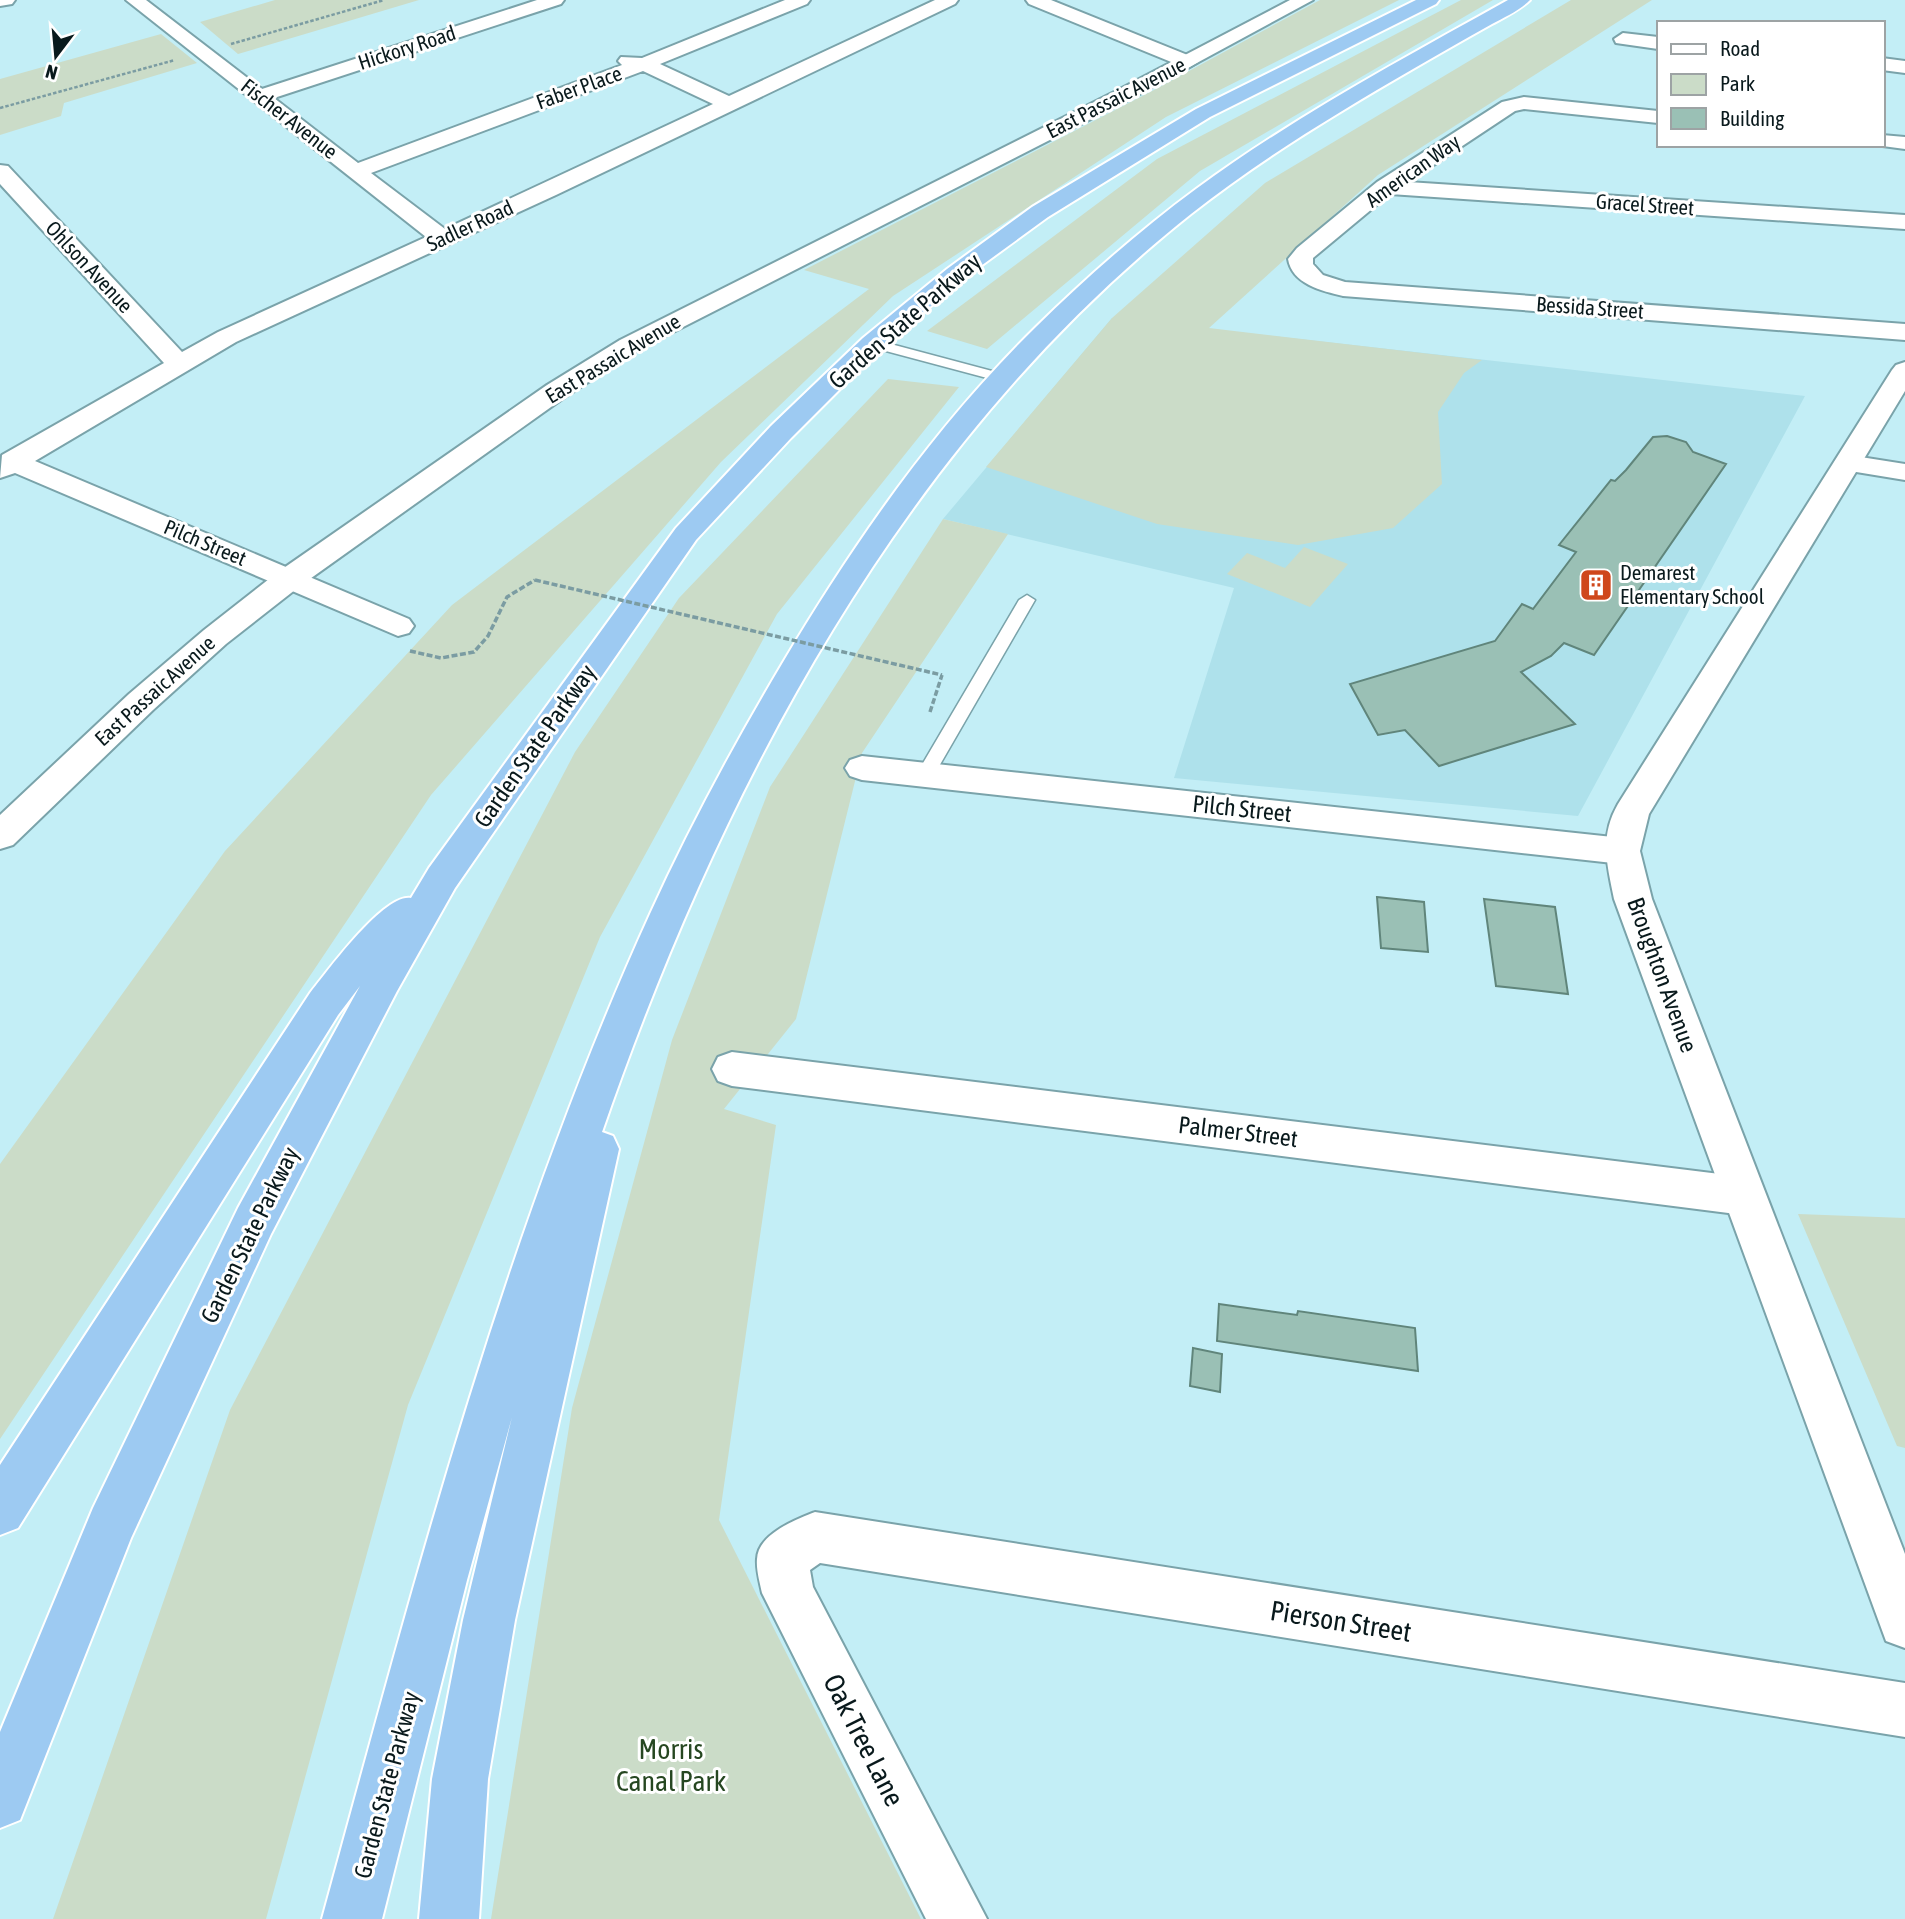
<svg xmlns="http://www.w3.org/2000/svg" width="1905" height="1919" viewBox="0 0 1905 1919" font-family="'Asap Condensed',sans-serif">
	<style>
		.built { fill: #aee1eb }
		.green { fill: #cbdcc8 }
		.building { fill: #9ac0b5; stroke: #60857b; stroke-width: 2 }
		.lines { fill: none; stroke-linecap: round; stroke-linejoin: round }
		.service-casing { stroke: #7aa3aa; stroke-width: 3 }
		.minor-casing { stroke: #7aa3aa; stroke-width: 4 }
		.tertiary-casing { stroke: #7aa3aa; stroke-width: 4 }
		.secondary-casing { stroke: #7aa3aa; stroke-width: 4 }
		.motorway-casing { stroke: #fff; stroke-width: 4 }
		.path-far1 { stroke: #7b9ca2; stroke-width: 2.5; stroke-dasharray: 3.5 2; stroke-linecap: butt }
		.path { stroke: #7b9ca2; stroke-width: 3.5; stroke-dasharray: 6 2.5; stroke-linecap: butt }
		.service { fill: #fff; fill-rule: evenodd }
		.minor { fill: #fff; fill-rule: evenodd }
		.tertiary { fill: #fff; fill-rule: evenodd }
		.secondary { fill: #fff; fill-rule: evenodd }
		.motorway { fill: #9dcaf2; fill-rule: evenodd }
		.path-bridge { stroke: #7b9ca2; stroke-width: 3.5; stroke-dasharray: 6 2.5; stroke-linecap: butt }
		.labels { text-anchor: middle; stroke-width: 6; stroke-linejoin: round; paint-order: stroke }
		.far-street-label { font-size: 21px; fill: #09191c; stroke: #fff }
		.far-poi-label { font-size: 21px; fill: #09191c; stroke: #fff; text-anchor: start }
		.street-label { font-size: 24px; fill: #09191c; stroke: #fff }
		.near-street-label { font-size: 28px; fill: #09191c; stroke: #fff }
		.near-park-label { font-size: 28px; fill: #264721; stroke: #fff }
	</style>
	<rect width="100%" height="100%" fill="#c3eef6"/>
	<path class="built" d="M1112,318L1805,396L1578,816L1174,778L1234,588L943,519Z"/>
	<path class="green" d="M275,0H419L238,54L200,22Z
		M1320,0H1399L1166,117L893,296L721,462L431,795L0,1439V1164L225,851L452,605L869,289L804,270L1154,90Z
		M1461,0H1493L1200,171L987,349L927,331L1157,159Z
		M1571,0H1652L1378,175L1209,328L1482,360L1464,373L1438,412L1442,484L1393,528L1298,545L1157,524L986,467L1112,318L1265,183Z
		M161,34L197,63L64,103L61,116L0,135V79Z
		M888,379L959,387L777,614L600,937L408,1405L266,1919H53L230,1410L575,752L679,598Z
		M943,519L1008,534L862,753L796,1019L724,1109L776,1125L719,1520L921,1919H491L572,1408L672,1040L770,787Z
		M1304,547L1348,564L1310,607L1227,574L1247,553L1285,568Z
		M1798,1214L1905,1218V1448L1897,1446Z"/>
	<path class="building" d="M1667,436L1686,442L1693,452L1726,464L1594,655L1564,643L1551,656L1521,672L1575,724L1439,766L1405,730L1378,735L1350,684L1495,641L1522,604L1533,609L1576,552L1559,545L1611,480L1615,481L1626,470L1653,437Z
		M1377,897L1424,902L1428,952L1381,948Z
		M1484,899L1555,907L1568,994L1496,986Z
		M1219,1304L1297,1315L1298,1311L1415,1328L1418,1371L1217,1341Z
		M1193,1348L1222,1354L1220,1392L1190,1386Z"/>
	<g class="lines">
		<defs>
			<path id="service" d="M872,339L1007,375L1009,378L1002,382L867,346L865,343Z
				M1027,595L1035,600L934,775L932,780H918L916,775L1019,600Z"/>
			<path id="minor" d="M0,0H15L12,4L0,6Z
				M126,0H146L262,89L537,0H564L561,4L274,98L358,163L622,65L618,61L621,57L642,58L785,0H810L807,4L660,64L729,96L935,0H958L955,4L556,195L236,342L35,461L409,619L414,626L409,633L398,636L15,473L0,478L2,455L164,363L0,184V165L8,166L182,352L218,332L426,237ZM643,71L713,104L445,229L371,173Z
				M1623,33L1658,37V49L1616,43L1614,39Z
				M1882,58L1905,61V73L1882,70Z
				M1524,97L1658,111V123L1524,109L1515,111L1408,182L1905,215V229L1390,194L1313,258V264L1323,275L1345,282L1905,324V340L1343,296C1322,291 1292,284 1288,259L1297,248L1377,182L1502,102Z
				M1882,135L1905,137V149L1875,145H1882Z
				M1848,455L1905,464V480L1838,469L1834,463L1838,457Z
				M862,756L1622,838L1635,842L1640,851L1635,860L1622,864L862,780L850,776L845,768L850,760Z
				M732,1052L1744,1177L1759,1182L1766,1196L1759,1210L1744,1215L732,1086L718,1081L712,1069L718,1057Z
				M815,1512L1905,1683V1737L820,1563L810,1570L813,1587L987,1919H926L762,1593C760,1583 756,1570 757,1559C758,1534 795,1520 815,1512Z"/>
			<path id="tertiary" d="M1026,0H1051L1195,58L1198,62L1188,68L1181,66L1029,4Z
				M1905,362V391L1649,814L1640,851L1652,899L1905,1554V1648L1886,1641L1879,1622L1614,899C1607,864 1599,837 1618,804L1892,370L1896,365Z"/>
			<path id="secondary" d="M1290,0H1313L1134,97L638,350L565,397L300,586L226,644L153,710L13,845L0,849V815L129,694L204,630L278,572L547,385L620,340L1120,89Z"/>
			<path id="motorway" d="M1416,0H1439L1436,4L1210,117L1048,217L963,279L881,348L791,438L696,540L455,888L397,991L271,1234L131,1538L20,1820L0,1828V1732L93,1508L238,1208L360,986L338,1015L18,1528L0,1535V1465L310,993C327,972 384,893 411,898L429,868L676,528L771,426L863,338L947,269L1032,207L1196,109Z
				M1508,0H1530C1520,10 1505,17 1492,24C1465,39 1439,54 1413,69C1337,113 1261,159 1191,214C901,444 721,788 602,1132L613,1136L619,1149L515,1620L488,1779L479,1919H419L432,1779L463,1620L512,1417L467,1580L382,1919H322C415,1579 504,1235 650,914C689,828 734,745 782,664C854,543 935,426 1036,327C1086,278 1139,231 1196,189C1294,117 1402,59 1508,0Z"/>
		</defs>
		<use href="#service" class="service-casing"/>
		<use href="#minor" class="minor-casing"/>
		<use href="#tertiary" class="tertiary-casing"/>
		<use href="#secondary" class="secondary-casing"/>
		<use href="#motorway" class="motorway-casing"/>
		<path class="path-far1" d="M231,44L384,0
			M0,108L175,60"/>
		<path class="path" d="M410,651L441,658L474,652L488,636L507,597L535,580
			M930,712L942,675"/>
		<use href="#service" class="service"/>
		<use href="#minor" class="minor"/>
		<use href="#tertiary" class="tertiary"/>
		<use href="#secondary" class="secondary"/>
		<use href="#motorway" class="motorway"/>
		<path class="path-bridge" d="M535,580L942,675"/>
	</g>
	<defs>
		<symbol id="building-square" viewBox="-11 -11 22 22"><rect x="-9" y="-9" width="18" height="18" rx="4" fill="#cf471b" stroke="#fff"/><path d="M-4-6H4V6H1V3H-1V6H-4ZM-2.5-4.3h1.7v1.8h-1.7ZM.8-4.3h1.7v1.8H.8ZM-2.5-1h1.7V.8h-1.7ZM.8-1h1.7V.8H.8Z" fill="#fff"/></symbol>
	</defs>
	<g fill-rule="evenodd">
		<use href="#building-square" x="1577" y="566" width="38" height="38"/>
	</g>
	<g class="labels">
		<g class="far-street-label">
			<text transform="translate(407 48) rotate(-18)" y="7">Hickory Road</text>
			<text transform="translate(579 88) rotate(-20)" y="7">Faber Place</text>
			<text transform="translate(1116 98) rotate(-27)" y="7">East Passaic Avenue</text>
			<text transform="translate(289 119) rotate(38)" y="7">Fischer Avenue</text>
			<text transform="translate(1413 171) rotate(-35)" y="7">American Way</text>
			<text transform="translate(1645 205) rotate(4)" y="7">Gracel Street</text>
			<text transform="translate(470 226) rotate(-25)" y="7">Sadler Road</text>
			<text transform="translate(89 267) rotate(47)" y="7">Ohlson Avenue</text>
			<text transform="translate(1590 308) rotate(4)" y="7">Bessida Street</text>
			<text transform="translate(613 359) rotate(-31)" y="7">East Passaic Avenue</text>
			<text transform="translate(205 543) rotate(23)" y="7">Pilch Street</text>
			<text transform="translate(155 691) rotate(-42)" y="7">East Passaic Avenue</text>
		</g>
		<g class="far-poi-label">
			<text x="1620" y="580">Demarest<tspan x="1620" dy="24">Elementary School</tspan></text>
		</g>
		<g class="street-label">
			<text transform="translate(905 321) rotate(-41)" y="8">Garden State Parkway</text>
			<text transform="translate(535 746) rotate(-55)" y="8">Garden State Parkway</text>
			<text transform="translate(1242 809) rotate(6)" y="8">Pilch Street</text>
			<text transform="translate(1662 975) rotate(70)" y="8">Broughton Avenue</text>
			<text transform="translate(1238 1132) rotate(7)" y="8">Palmer Street</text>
			<text transform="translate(250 1235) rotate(-64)" y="8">Garden State Parkway</text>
			<text transform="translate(387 1785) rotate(-75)" y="8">Garden State Parkway</text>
		</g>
		<g class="near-street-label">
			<text transform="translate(1341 1621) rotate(9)" y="10">Pierson Street</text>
			<text transform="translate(864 1740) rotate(63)" y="10">Oak Tree Lane</text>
		</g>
		<g class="near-park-label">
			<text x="671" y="1759">Morris<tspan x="671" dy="32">Canal Park</tspan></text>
		</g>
	</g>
	<rect x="1657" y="21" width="228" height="126" fill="#ffffff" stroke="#9da3a4" stroke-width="2"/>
	<rect x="1671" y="44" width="35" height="10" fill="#ffffff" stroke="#9da3a4" stroke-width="2"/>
	<text x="1720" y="56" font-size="21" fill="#09191c">Road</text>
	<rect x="1671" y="74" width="35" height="21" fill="#cbdcc8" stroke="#9da3a4" stroke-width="2"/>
	<text x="1720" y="91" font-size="21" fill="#09191c">Park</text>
	<rect x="1671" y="108" width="35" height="21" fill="#9ac0b5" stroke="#9da3a4" stroke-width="2"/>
	<text x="1720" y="126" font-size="21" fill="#09191c">Building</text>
	<g transform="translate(56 56) rotate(196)" stroke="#ffffff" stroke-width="5" paint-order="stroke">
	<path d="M0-5L12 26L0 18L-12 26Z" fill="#09191c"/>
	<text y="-10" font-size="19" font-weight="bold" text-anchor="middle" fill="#09191c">N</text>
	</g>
</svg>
